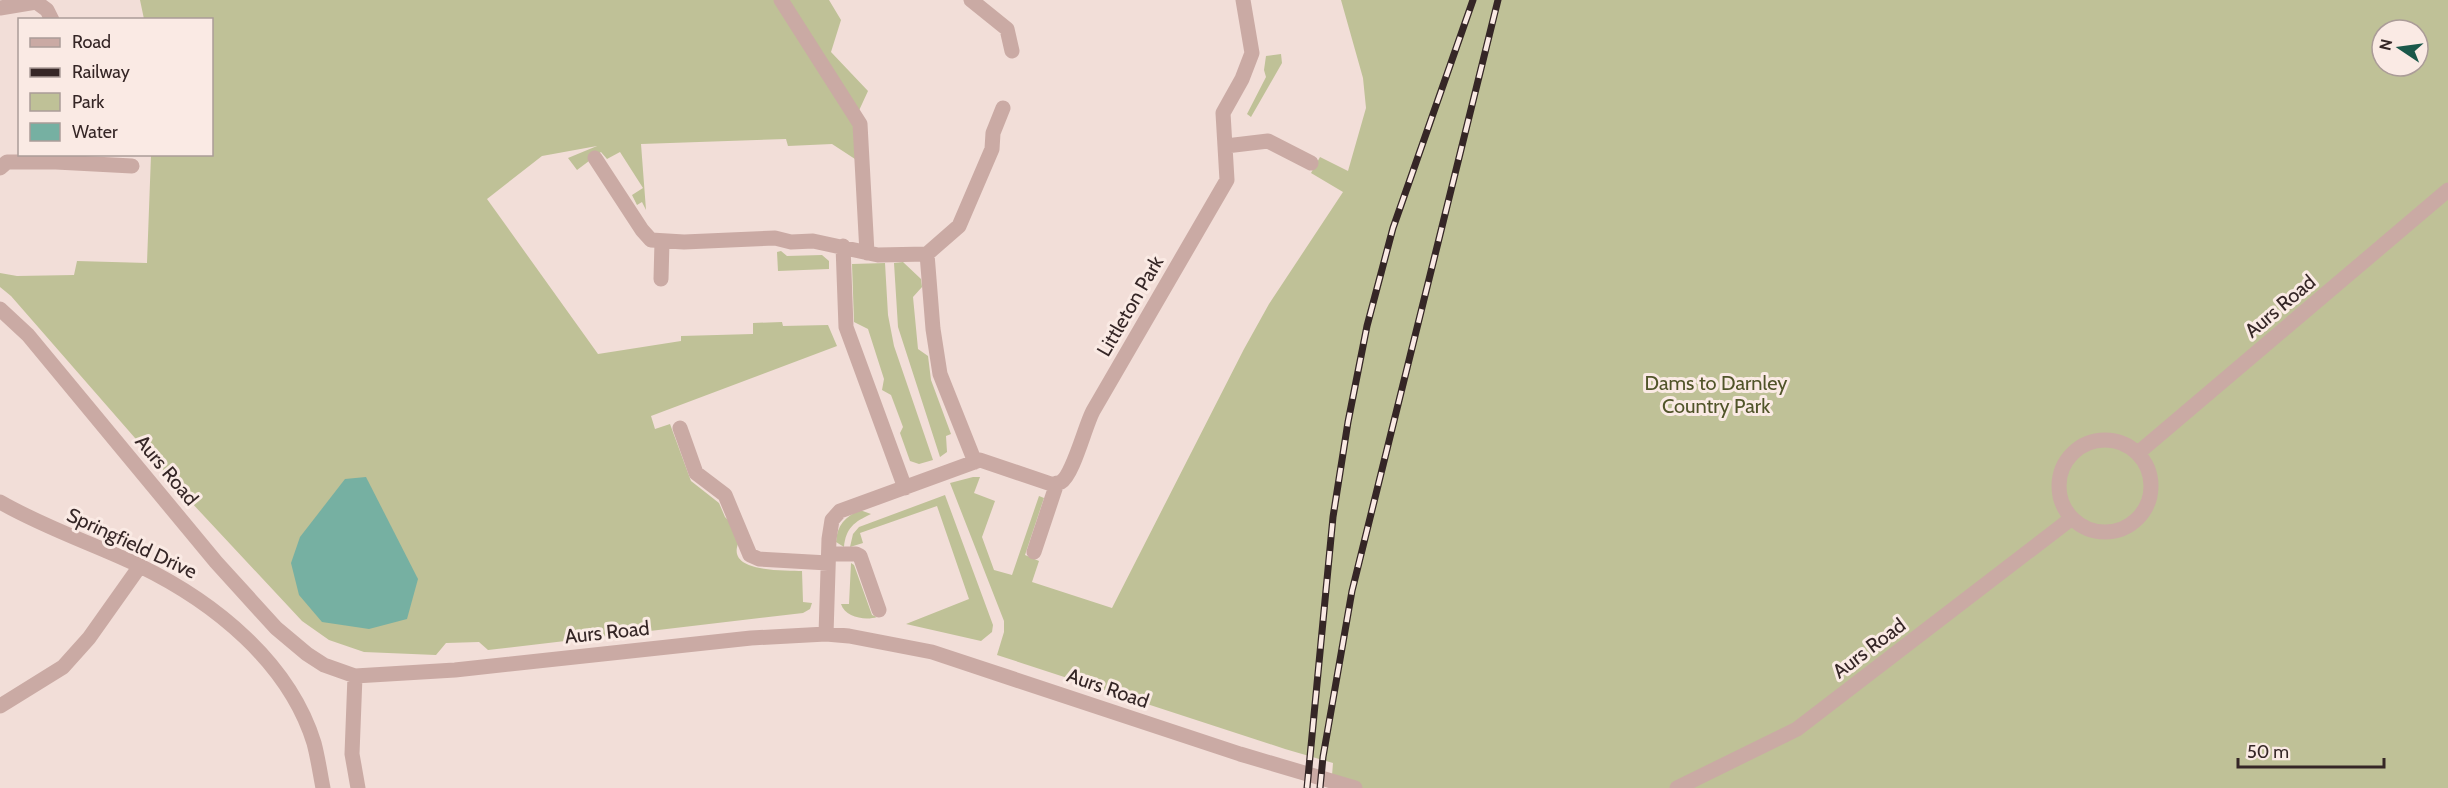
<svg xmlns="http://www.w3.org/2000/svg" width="2448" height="788" viewBox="0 0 2448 788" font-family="Cabin,sans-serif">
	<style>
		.green { fill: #bfc197; fill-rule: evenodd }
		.water { fill: #76b0a2 }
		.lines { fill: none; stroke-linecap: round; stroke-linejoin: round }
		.minor { stroke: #caaaa4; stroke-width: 15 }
		.rail-casing { stroke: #352626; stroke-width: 7 }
		.rail { stroke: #faeae4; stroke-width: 4.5; stroke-dasharray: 14; stroke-linecap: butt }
		.labels { text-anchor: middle; stroke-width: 6; stroke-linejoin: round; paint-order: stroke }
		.street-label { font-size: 20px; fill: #352626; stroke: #faeae4 }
		.park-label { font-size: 20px; fill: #505429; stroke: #faeae4 }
	</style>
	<rect width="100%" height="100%" fill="#f2ded8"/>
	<path class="green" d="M140,0H829L841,20L831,52L868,91L856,117L855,159L832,144L788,146L786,139L641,144L646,210L642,202L637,205L632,195L643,188L620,152L607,159L601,152L577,170L568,158L597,146L542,156L487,199L598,354L681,341V336L753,334V323L782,322L783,326L828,325L837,346L651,416L655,429L670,424L691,481L719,503L725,517L729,521L738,544C727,573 786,570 802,571L803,602L812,603L810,609L803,613L488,650L479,642L446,643L436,655L364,652L329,640L302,621L190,501L11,296L0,287V273L17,276L74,275L77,261L147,263L151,155L212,154V20L144,19Z
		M1341,0H2448V788H1331L1333,763L1285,749L997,655L1004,632V621L950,483L973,477H980L974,493L995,501L982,537L994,570L1012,575L1039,496L1044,498L1025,555L1039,561L1032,582L1112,608L1244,349L1269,304L1343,192L1311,173L1320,157L1348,171L1366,108L1363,78ZM2382,30H2418V66H2382Z
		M1281,54L1282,63L1251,117L1247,114L1266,77L1264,70L1266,56Z
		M781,251L787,256L822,255L829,261V269L778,271L777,252Z
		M903,262L921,279L922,287L913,297L918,349L928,356L931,380L951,434L946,436L947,452L940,457L898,327L894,263Z
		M885,263L888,315L894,346L933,460L919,464L910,461L900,433L903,427L891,395L882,390L884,379L868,329L854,322L852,264Z
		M945,495L993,625L992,632L981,641L906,624L969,599L937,506L860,533L863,543L850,547L853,534L859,527Z
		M860,510L871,514C854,522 846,528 844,547L836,542C837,525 845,517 860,510Z
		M851,563L854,565L872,615L877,617C865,621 845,617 841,604H849Z"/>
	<path class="water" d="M366,477L418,579L407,619L369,629L322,622L299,595L291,563L300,537L345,479Z"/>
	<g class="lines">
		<path class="minor" d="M781,0L860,124L867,253
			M971,0L1007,29L1012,51
			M0,8L36,2L47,10L52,20
			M1226,146L1268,141L1311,163
			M595,158L642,230L651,240L684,242L775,238L791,242L813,241L878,255L927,254L959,226L992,149L993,133L1003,108
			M56,162L132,166
			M0,168L7,162H56V154
			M843,246L846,327L905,488
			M927,254L933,329L940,374L975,462
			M661,279L662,242
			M0,309L28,335L216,562L276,628L307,654L324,665L355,676L455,670L751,638L826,634L849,636L932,652L1240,754L1355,788
			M680,428L696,473L725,495L750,555L759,559L828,563
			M2059 486a46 46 0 1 1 92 0a46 46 0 1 1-92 0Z
			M2138,453L2448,190
			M0,502C45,528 94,544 140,566C214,602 289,662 314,743C318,758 320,773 323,788
			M1034,552L1057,483
			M829,554H856L860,556L879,610
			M826,634L829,539L832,520L840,511L980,460L1051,484C1053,484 1059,483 1061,482C1073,475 1085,426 1093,411L1227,180L1223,113L1242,79L1252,53L1243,0
			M355,676L352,754L358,788
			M0,706L63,667L89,638L140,566
			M1677,788L1797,729L2072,518"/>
		<defs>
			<path id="rail" d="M1307,788L1333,517L1348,422L1367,326L1393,228L1473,0
				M1320,788L1323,757L1352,591L1498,0"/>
		</defs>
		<use href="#rail" class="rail-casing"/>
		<use href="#rail" class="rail"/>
	</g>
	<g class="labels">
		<g class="street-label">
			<text transform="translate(1130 306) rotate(-60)" y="7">Littleton Park</text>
			<text transform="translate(2280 306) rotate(-40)" y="7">Aurs Road</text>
			<text transform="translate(167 470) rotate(50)" y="7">Aurs Road</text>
			<text transform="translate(132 543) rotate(25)" y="7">Springfield Drive</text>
			<text transform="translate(607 632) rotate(-6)" y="7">Aurs Road</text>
			<text transform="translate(1869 648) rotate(-37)" y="7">Aurs Road</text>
			<text transform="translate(1108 688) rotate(19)" y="7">Aurs Road</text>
		</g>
		<g class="park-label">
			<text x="1716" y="390">Dams to Darnley<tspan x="1716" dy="23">Country Park</tspan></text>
		</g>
	</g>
	<rect x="18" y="18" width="195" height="138" fill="#faeae4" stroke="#ab9c98" stroke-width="1.5"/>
	<rect x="30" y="38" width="30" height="9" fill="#caaaa4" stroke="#ab9c98" stroke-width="1.5"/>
	<text x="72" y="48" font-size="18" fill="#352626">Road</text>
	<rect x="30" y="68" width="30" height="9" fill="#352626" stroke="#ab9c98" stroke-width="1.5"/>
	<text x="72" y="78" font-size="18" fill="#352626">Railway</text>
	<rect x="30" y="93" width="30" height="18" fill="#bfc197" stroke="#ab9c98" stroke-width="1.5"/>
	<text x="72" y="108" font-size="18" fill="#352626">Park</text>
	<rect x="30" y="123" width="30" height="18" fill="#76b0a2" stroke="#ab9c98" stroke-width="1.5"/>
	<text x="72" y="138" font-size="18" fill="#352626">Water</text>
	<g transform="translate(2400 48) rotate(283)"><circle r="28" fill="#faeae4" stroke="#ab9c98" stroke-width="1.5"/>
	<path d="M0-4.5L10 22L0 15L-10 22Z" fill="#1a584a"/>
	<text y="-9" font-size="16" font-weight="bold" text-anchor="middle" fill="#352626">N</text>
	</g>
	<path d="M2238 758v9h146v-9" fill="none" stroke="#352626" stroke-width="3"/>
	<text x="2247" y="758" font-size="18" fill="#352626" stroke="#faeae4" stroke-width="4.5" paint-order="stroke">50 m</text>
</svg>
